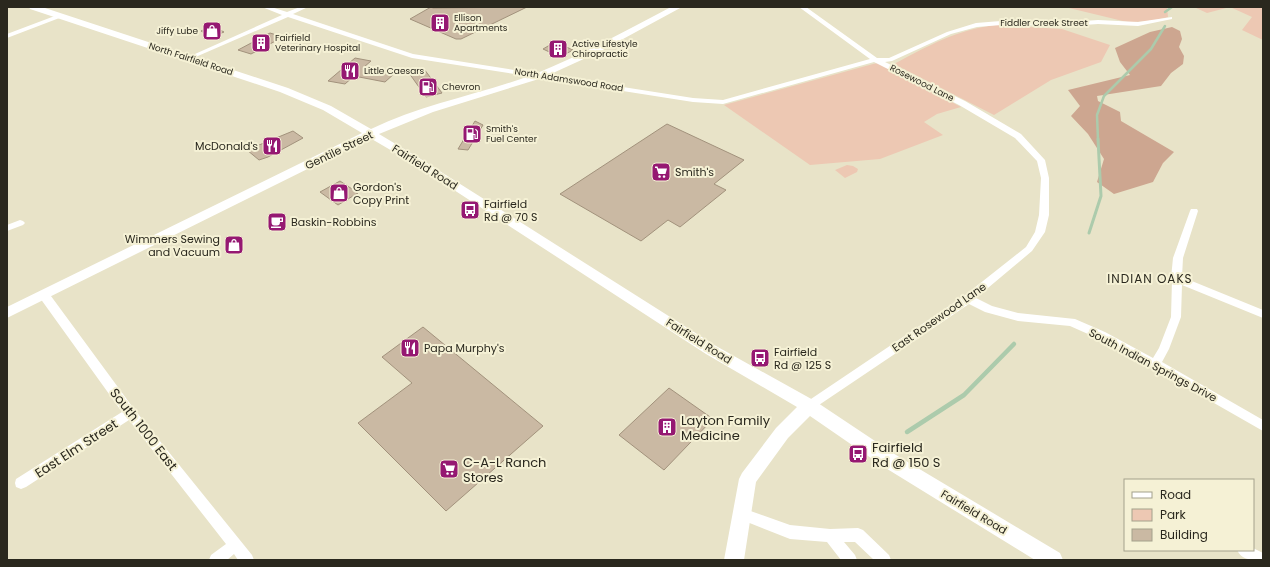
<svg xmlns="http://www.w3.org/2000/svg" width="1270" height="567" viewBox="0 0 1270 567" font-family="Poppins,sans-serif">
	<style>
		.green { fill: #edc8b3 }
		.forest { fill: #cda690 }
		.lines { fill: none; stroke-linecap: round; stroke-linejoin: round }
		.stream-far2 { stroke: #accbac; stroke-width: 2.5 }
		.stream-far1 { stroke: #accbac; stroke-width: 3 }
		.stream { stroke: #accbac; stroke-width: 4.5 }
		.building { fill: #cab9a3; stroke: #a2927c }
		.street { fill: #fff; fill-rule: evenodd }
		.secondary { fill: #fff; fill-rule: evenodd }
		.labels { text-anchor: middle; stroke-width: 4; stroke-linejoin: round; paint-order: stroke }
		.far-poi-label { font-size: 9px; fill: #2a281e; stroke: #f5f1d5; text-anchor: start }
		.far-street-label { font-size: 9px; fill: #2a281e; stroke: #f5f1d5 }
		.poi-label { font-size: 11px; fill: #2a281e; stroke: #f5f1d5; text-anchor: start }
		.street-label { font-size: 11px; fill: #2a281e; stroke: #f5f1d5 }
		.neighbourhood-label { font-size: 12px; letter-spacing: 1px; fill: #2a281e; stroke: #f5f1d5 }
		.near-poi-label { font-size: 13px; fill: #2a281e; stroke: #f5f1d5; text-anchor: start }
		.near-street-label { font-size: 13px; fill: #2a281e; stroke: #f5f1d5 }
	</style>
	<rect width="100%" height="100%" fill="#e8e3c8"/>
	<path class="green" d="M1167,7L1168,17C1154,21 1142,22 1127,22L1069,8Z
		M1194,7H1263V40L1242,30L1252,17L1230,7L1207,13Z
		M996,25L1062,29L1110,45L1101,62L1051,80L994,115L894,64C930,45 956,30 996,25Z
		M878,63L961,107L937,114L924,122L943,135L880,159L810,165L724,105L873,64Z
		M847,165L853,166L858,169L857,172L845,178L835,170Z"/>
	<path class="forest" d="M1172,27L1180,31L1182,39L1179,47L1184,56L1183,64L1171,73L1161,86L1097,96L1098,101L1120,112L1121,121L1174,152L1163,163L1153,182L1114,194L1097,182L1104,159L1088,134L1071,116L1080,106L1068,90L1130,75L1120,62L1115,48L1150,32Z"/>
	<g class="lines">
		<path class="stream-far2" d="M1165,12L1172,7
			M1098,140L1097,115L1104,96L1151,49L1165,26"/>
		<path class="stream-far1" d="M1089,233L1101,196L1098,139"/>
		<path class="stream" d="M907,432L964,395L1014,344"/>
	</g>
	<path class="building" d="M431,7L433,8L527,7L461,39H456L410,19Z
		M212,26L224,32L212,37L201,31Z
		M270,33L283,37L251,54L238,50Z
		M555,42L573,50L560,57L543,49Z
		M355,58L371,61L364,67L395,73L385,82L354,76L345,84L328,81Z
		M424,69L442,93L426,97L409,73Z
		M475,121L483,125L468,150L458,149Z
		M667,124L744,160L714,184L726,190L680,227L668,220L641,241L560,194Z
		M293,131L303,138L268,157L259,160L247,150Z
		M340,181L358,193L338,205L320,192Z
		M423,327L543,426L446,511L358,423L412,383L382,357Z
		M669,388L713,419L664,470L619,435Z"/>
	<g class="lines">
		<path class="street" d="M262,7H271L287,12L300,7H308L293,14L413,54L693,98L723,100L870,59L799,7H806L877,58H889L947,32L976,23L1013,20L1057,23L1098,20L1138,22L1172,17V19L1138,26L1098,24L1057,27L1013,24L977,27L951,34L892,61L885,62L965,101L1021,134L1045,160L1049,178V215L1045,232L1032,251L976,298L992,306L1018,313L1075,319L1105,332L1153,358L1159,348L1171,317L1172,280L1171,278L1173,258L1190,211L1191,209H1197L1198,211L1183,258L1182,277L1263,310V318L1182,285L1181,317L1169,349L1162,362L1263,420V431L1151,367L1097,338L1070,326L1018,321L985,312L969,304L813,409L809,411L805,409L803,406L805,403L964,296L1026,247L1035,232L1039,215L1041,178L1037,161L1015,138L959,105L874,62L723,104L693,102L412,58L288,17L191,59L186,58L282,15Z
			M60,14L62,15V17L7,38V34Z
			M20,220L23,221L25,223L23,225L7,231V225Z
			M44,291L48,292L134,409L252,555L254,560H238L234,554L227,560H209L211,555L226,544L129,420L26,487L21,489L16,487L15,483L16,479L122,412L40,298L39,295L40,292Z
			M742,508L790,525L830,529L858,528L863,530L889,555L891,560H874L855,542H844L855,555L857,560H841L827,542L790,539L737,518L735,514L737,510Z
			M1253,548L1263,553V560C1253,560 1242,561 1237,550H1253Z"/>
		<path class="secondary" d="M29,7H42L288,88L331,106L371,129C423,104 481,94 535,74C582,55 627,30 671,7H682L599,52L542,78L433,112L379,134L419,158L716,346L815,401L896,455L1060,553L1063,560H1035L884,467L810,416L788,438L756,482L744,560H724L739,479L742,473L776,428L797,407L706,354L411,162L370,138L7,318V307L362,133L323,110L280,92L30,9Z"/>
	</g>
	<defs>
		<symbol id="building-square" viewBox="-11 -11 22 22"><rect x="-9" y="-9" width="18" height="18" rx="4" fill="#951872" stroke="#f5f1d5"/><path d="M-4-6H4V6H1V3H-1V6H-4ZM-2.5-4.3h1.7v1.8h-1.7ZM.8-4.3h1.7v1.8H.8ZM-2.5-1h1.7V.8h-1.7ZM.8-1h1.7V.8H.8Z" fill="#fff"/></symbol>
		<symbol id="shop-square" viewBox="-11 -11 22 22"><rect x="-9" y="-9" width="18" height="18" rx="4" fill="#951872" stroke="#f5f1d5"/><path d="M-5-2.5h2.3a2.7 3.5 0 0 1 5.4 0H5L5.5 6h-11ZM-1.5-2.5h3a1.5 2.3 0 0 0-3 0Z" fill="#fff"/></symbol>
		<symbol id="restaurant-square" viewBox="-11 -11 22 22"><rect x="-9" y="-9" width="18" height="18" rx="4" fill="#951872" stroke="#f5f1d5"/><path d="M-5-6h1v4h1v-4h1v4h1v-4h1v5L-1.5 .5V6h-2V.5L-5-1ZM5-6V6H3V1.5H1.5Q1.5-4 5-6Z" fill="#fff"/></symbol>
		<symbol id="fuel-square" viewBox="-11 -11 22 22"><rect x="-9" y="-9" width="18" height="18" rx="4" fill="#951872" stroke="#f5f1d5"/><path d="M-5.5-6h7V0h2V4h1.3V-2.5L3-4.5l.8-.8L6-3V5H2.5V1h-1V6h-7ZM-4.2-4.7v3.2H.2V-4.7Z" fill="#fff"/></symbol>
		<symbol id="supermarket-square" viewBox="-11 -11 22 22"><rect x="-9" y="-9" width="18" height="18" rx="4" fill="#951872" stroke="#f5f1d5"/><path d="M-6-5.5h2.5l.6 2H6L4.5 2H-2.5L-4.4-4H-6ZM-1.5 3.2a1.3 1.3 0 1 0 .1 0ZM3 3.2a1.3 1.3 0 1 0 .1 0Z" fill="#fff"/></symbol>
		<symbol id="bus-square" viewBox="-11 -11 22 22"><rect x="-9" y="-9" width="18" height="18" rx="4" fill="#951872" stroke="#f5f1d5"/><path d="M-5-6H5V4H4V6H2V4H-2V6H-4V4H-5ZM-3.5-4V0h7V-4ZM-3.5 1.2v1.5H-2V1.2ZM2 1.2v1.5H3.5V1.2Z" fill="#fff"/></symbol>
		<symbol id="cafe-square" viewBox="-11 -11 22 22"><rect x="-9" y="-9" width="18" height="18" rx="4" fill="#951872" stroke="#f5f1d5"/><path d="M-5.5-4.5H6V0H3Q3 3.5 0 3.5H-2.5Q-5.5 3.5-5.5 0ZM3-3.2v2h1.7v-2ZM-6 4.5H4V6H-6Z" fill="#fff"/></symbol>
	</defs>
	<g fill-rule="evenodd">
		<use href="#building-square" x="429" y="12" width="22" height="22"/>
		<use href="#shop-square" x="201" y="20" width="22" height="22"/>
		<use href="#building-square" x="250" y="32" width="22" height="22"/>
		<use href="#building-square" x="547" y="38" width="22" height="22"/>
		<use href="#restaurant-square" x="339" y="60" width="22" height="22"/>
		<use href="#fuel-square" x="417" y="76" width="22" height="22"/>
		<use href="#fuel-square" x="461" y="123" width="22" height="22"/>
		<use href="#restaurant-square" x="261" y="135" width="22" height="22"/>
		<use href="#supermarket-square" x="650" y="161" width="22" height="22"/>
		<use href="#shop-square" x="328" y="182" width="22" height="22"/>
		<use href="#bus-square" x="459" y="199" width="22" height="22"/>
		<use href="#cafe-square" x="266" y="211" width="22" height="22"/>
		<use href="#shop-square" x="223" y="234" width="22" height="22"/>
		<use href="#restaurant-square" x="399" y="337" width="22" height="22"/>
		<use href="#bus-square" x="749" y="347" width="22" height="22"/>
		<use href="#building-square" x="656" y="416" width="22" height="22"/>
		<use href="#bus-square" x="847" y="443" width="22" height="22"/>
		<use href="#supermarket-square" x="438" y="458" width="22" height="22"/>
	</g>
	<g class="labels">
		<g class="far-poi-label">
			<text x="454" y="21">Ellison<tspan x="454" dy="10">Apartments</tspan></text>
			<text x="198" y="34" text-anchor="end">Jiffy Lube</text>
			<text x="275" y="41">Fairfield<tspan x="275" dy="10">Veterinary Hospital</tspan></text>
			<text x="572" y="47">Active Lifestyle<tspan x="572" dy="10">Chiropractic</tspan></text>
			<text x="364" y="74">Little Caesars</text>
			<text x="442" y="90">Chevron</text>
			<text x="486" y="132">Smith's<tspan x="486" dy="10">Fuel Center</tspan></text>
		</g>
		<g class="far-street-label">
			<text x="1044" y="26">Fiddler Creek Street</text>
			<text transform="translate(191 59) rotate(18)" y="3">North Fairfield Road</text>
			<text transform="translate(569 80) rotate(9)" y="3">North Adamswood Road</text>
			<text transform="translate(922 83) rotate(27)" y="3">Rosewood Lane</text>
		</g>
		<g class="poi-label">
			<text x="258" y="150" text-anchor="end">McDonald's</text>
			<text x="675" y="176">Smith's</text>
			<text x="353" y="191">Gordon's<tspan x="353" dy="13">Copy Print</tspan></text>
			<text x="484" y="208">Fairfield<tspan x="484" dy="13">Rd @ 70 S</tspan></text>
			<text x="291" y="226">Baskin-Robbins</text>
			<text x="220" y="243" text-anchor="end">Wimmers Sewing<tspan x="220" dy="13">and Vacuum</tspan></text>
			<text x="424" y="352">Papa Murphy's</text>
			<text x="774" y="356">Fairfield<tspan x="774" dy="13">Rd @ 125 S</tspan></text>
		</g>
		<g class="street-label">
			<text transform="translate(339 150) rotate(-26)" y="4">Gentile Street</text>
			<text transform="translate(425 167) rotate(32)" y="4">Fairfield Road</text>
			<text transform="translate(939 317) rotate(-35)" y="4">East Rosewood Lane</text>
			<text transform="translate(699 341) rotate(32)" y="4">Fairfield Road</text>
			<text transform="translate(1153 365) rotate(28)" y="4">South Indian Springs Drive</text>
			<text transform="translate(974 512) rotate(31)" y="4">Fairfield Road</text>
		</g>
		<g class="neighbourhood-label">
			<text x="1150" y="283">INDIAN OAKS</text>
		</g>
		<g class="near-poi-label">
			<text x="681" y="425">Layton Family<tspan x="681" dy="15">Medicine</tspan></text>
			<text x="872" y="452">Fairfield<tspan x="872" dy="15">Rd @ 150 S</tspan></text>
			<text x="463" y="467">C-A-L Ranch<tspan x="463" dy="15">Stores</tspan></text>
		</g>
		<g class="near-street-label">
			<text transform="translate(144 429) rotate(52)" y="5">South 1000 East</text>
			<text transform="translate(76 448) rotate(-33)" y="5">East Elm Street</text>
		</g>
	</g>
	<rect width="1270" height="567" fill="none" stroke="#2a281e" stroke-width="16"/>
	<rect x="1124" y="479" width="130" height="72" fill="#f5f1d5" stroke="#a4a18c"/>
	<rect x="1132" y="492" width="20" height="6" fill="#ffffff" stroke="#a4a18c"/>
	<text x="1160" y="499" font-size="12" fill="#2a281e">Road</text>
	<rect x="1132" y="509" width="20" height="12" fill="#edc8b3" stroke="#a4a18c"/>
	<text x="1160" y="519" font-size="12" fill="#2a281e">Park</text>
	<rect x="1132" y="529" width="20" height="12" fill="#cab9a3" stroke="#a4a18c"/>
	<text x="1160" y="539" font-size="12" fill="#2a281e">Building</text>
</svg>
